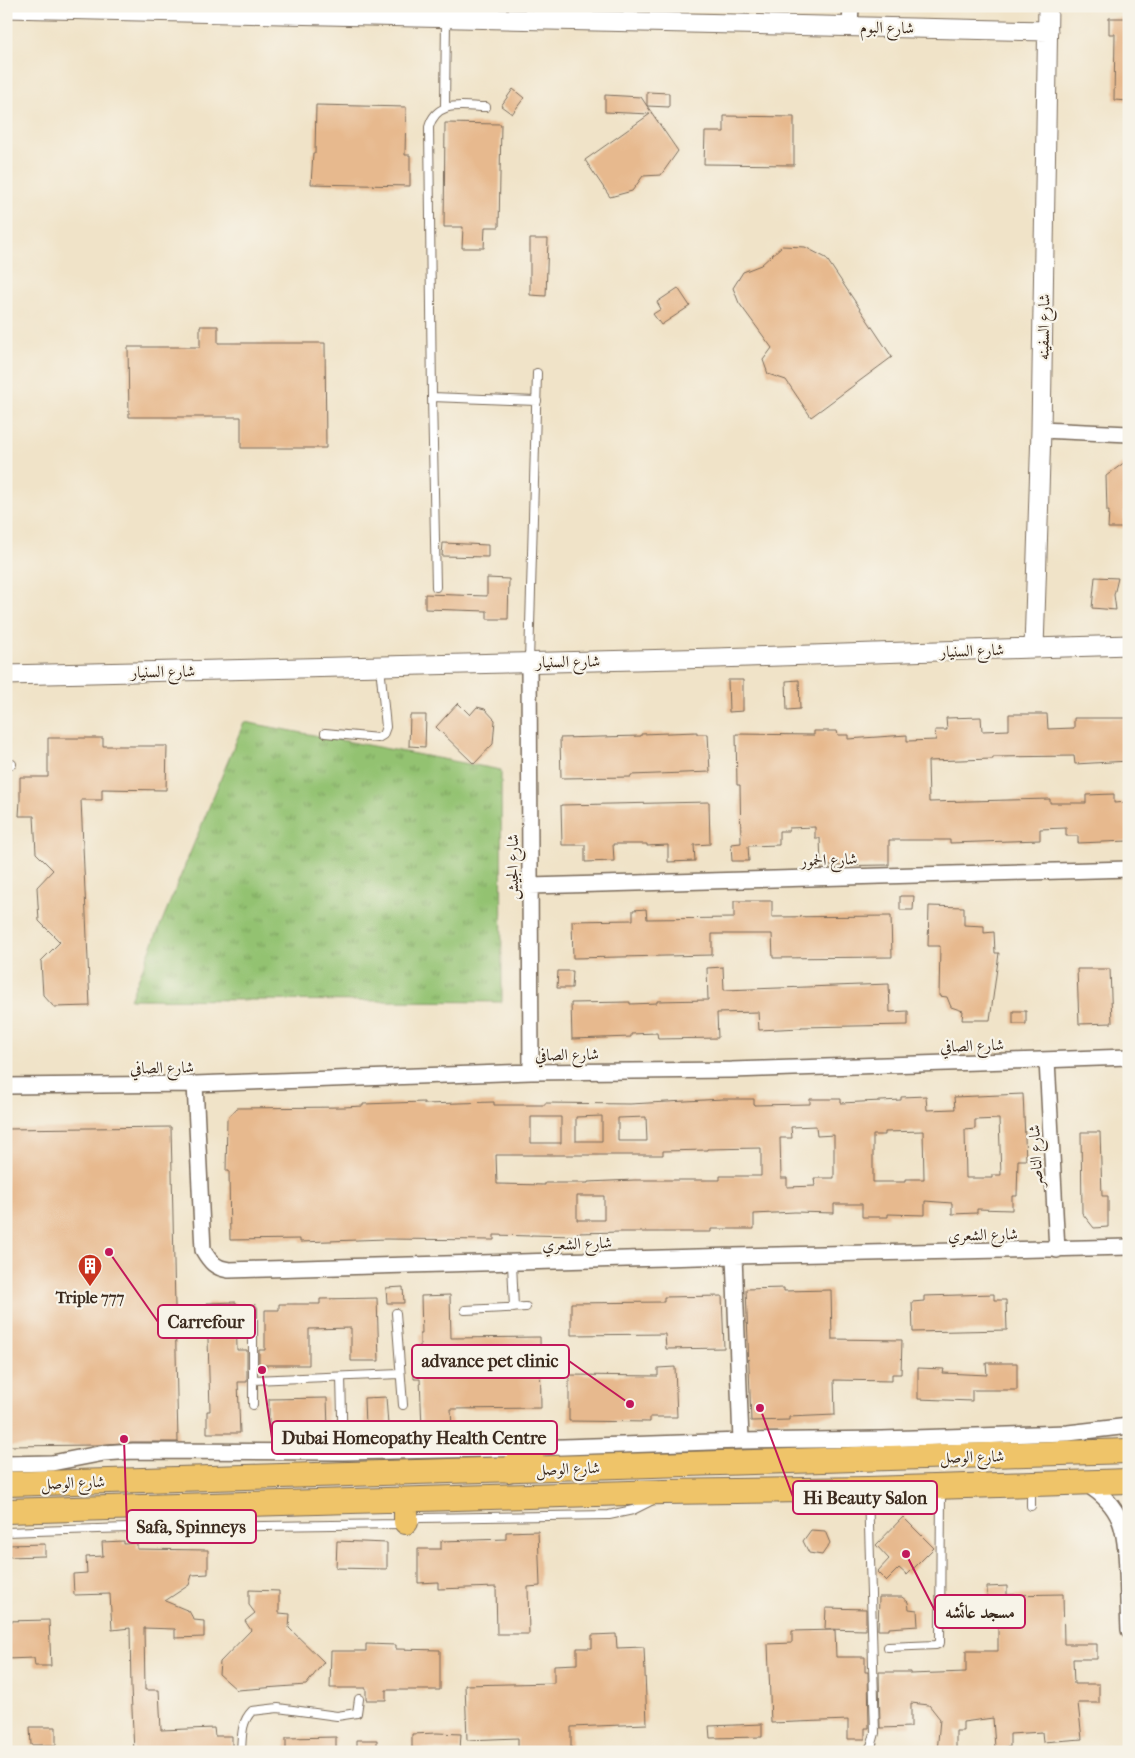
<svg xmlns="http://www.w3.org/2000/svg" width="1135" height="1758" viewBox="0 0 1135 1758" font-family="'IM FELL French Canon',Amiri,serif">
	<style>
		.grass { fill: url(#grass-tufts); stroke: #677648 }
		.building { fill: #e7b98e; fill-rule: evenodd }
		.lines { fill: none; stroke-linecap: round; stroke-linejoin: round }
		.service-casing { stroke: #7a6b5a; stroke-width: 10 }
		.minor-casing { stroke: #7a6b5a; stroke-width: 18 }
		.tertiary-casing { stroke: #7a6b5a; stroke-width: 21 }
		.primary-casing { stroke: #7a6b5a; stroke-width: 26 }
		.service { stroke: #fff; stroke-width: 8 }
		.minor { stroke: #fff; stroke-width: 15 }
		.tertiary { stroke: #fff; stroke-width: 19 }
		.primary { stroke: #efc469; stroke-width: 24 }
		.labels { text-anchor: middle; stroke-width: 4.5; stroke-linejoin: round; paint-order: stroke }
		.street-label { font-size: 16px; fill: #3b2a1e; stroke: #f7f3e8 }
		.poi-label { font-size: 16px; font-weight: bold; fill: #3b2a1e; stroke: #f7f3e8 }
		.leader { fill: none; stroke: #c2185b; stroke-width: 2 }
		.callout-dot { fill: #c2185b; stroke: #f7f3e8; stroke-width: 2 }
		.callout { fill: #f7f3e8; stroke: #c2185b; stroke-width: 2 }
		.callout-label { font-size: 18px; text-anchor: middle; font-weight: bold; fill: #3b2a1e }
	</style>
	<defs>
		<pattern id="grass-tufts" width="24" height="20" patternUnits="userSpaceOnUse" patternTransform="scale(1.25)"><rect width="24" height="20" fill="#93c271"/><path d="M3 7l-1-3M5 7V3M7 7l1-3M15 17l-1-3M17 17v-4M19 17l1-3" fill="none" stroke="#799e5c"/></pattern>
	</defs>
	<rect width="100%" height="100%" fill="#f7f3e8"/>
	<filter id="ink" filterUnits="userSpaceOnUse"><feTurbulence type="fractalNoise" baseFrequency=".02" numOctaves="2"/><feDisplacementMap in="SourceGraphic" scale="10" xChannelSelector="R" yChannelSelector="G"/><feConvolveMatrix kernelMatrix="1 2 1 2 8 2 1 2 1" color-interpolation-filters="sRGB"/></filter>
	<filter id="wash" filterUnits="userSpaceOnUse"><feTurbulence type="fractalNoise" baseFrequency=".0096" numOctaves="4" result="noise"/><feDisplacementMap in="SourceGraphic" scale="20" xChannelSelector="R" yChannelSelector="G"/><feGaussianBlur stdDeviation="1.12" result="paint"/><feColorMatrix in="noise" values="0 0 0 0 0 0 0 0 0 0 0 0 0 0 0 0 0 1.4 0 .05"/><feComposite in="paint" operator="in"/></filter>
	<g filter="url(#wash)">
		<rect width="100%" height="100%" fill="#f0e3c8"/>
		<path class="grass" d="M244,722L501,770L502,1002L130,999Z"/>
		<g id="blocks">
			<path class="building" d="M1109,18H1129V101L1114,100L1115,34H1109Z
				M513,89L524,98L512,114L501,106Z
				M647,92L669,93V107L647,106L678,151L661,175L643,176L632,191L610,197L585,160L650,114L605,112V95L641,97L647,106Z
				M316,105L406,107L405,155H410V186L311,184L313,153H315Z
				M724,116L794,117V165L704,164L705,132H724Z
				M445,123L501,124L499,227H485L484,248H462L463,227H444Z
				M530,239H548L546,296L530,295Z
				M782,246L805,247L826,258L892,357L811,417L786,380L768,374L763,360L772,348L739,303L733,288L743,272L761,265Z
				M678,288L690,306L661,325L653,314L661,309L657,302Z
				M200,326H218V343H325L326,448H241V417H129L128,347H200Z
				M1129,459V511H1124V528H1108L1109,511H1107L1106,476Z
				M443,543L488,545V557L442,556Z
				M1095,577L1118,578L1114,595L1116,610L1092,608Z
				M487,578L509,579L508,619H487V611L425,609V594L487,596Z
				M728,680H743V711L729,712Z
				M799,680L800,709L787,710L786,681Z
				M458,703L470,715L477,707L485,709L495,720L493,744L474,764L436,727Z
				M1009,714H1047L1048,729L1074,728V718H1129V761L1075,764L1074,756L993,757V759L928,761L929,802L1050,799V803H1086V795L1114,794V803L1129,802L1128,841L1078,843V836H1066V828L1040,829V840L950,843V840H889V865L821,866L820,838H815V827L789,828V831H779V845L748,846L749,861H732L731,844L741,843L740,785H737L736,734L814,735V731H837L838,735H848V739L907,735V741L936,740L935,730H947L946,718L981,717L982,731L1009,730Z
				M410,715H426L425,747L409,746Z
				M697,732V734H708L710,772L631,775V777L561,778L560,738L641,736V734Z
				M48,738H103V746H167L166,790L102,789V800H81L90,1006L54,1007L43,995L41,961L60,942L39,921L37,887L53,870L36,853L34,816H19L20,800V777H48Z
				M709,802L710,844L694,845L695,861L668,862V845L647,846V844H613L614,861L585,862V845H562L561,805Z
				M900,896H914L913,910H900Z
				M734,901H772V917L891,916L892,957L773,958L772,934H712V955L573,958L572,921L633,920V910L646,909L647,919L734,918Z
				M929,906L964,907V925L984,926V933L994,932L995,953H999L990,1020H962L963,1011L951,1007L947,997L939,996L940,946H928Z
				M723,967L724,990L889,984L890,1012L908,1011V1025L801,1027V1028L759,1030L758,1012L717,1013L718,1038L658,1039L657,1033L631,1034V1037L572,1039L571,1003L630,1002V1004L657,1003V1001L708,1000L707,968Z
				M1077,969H1110L1112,1023L1079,1024Z
				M558,971H573L572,988H557Z
				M1013,1011H1026V1024H1013Z
				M1023,1094L1026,1160H1018L1017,1196H1012V1210L977,1209V1213L952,1214V1203L925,1201V1215L888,1214V1217H862V1204H834V1213L795,1212L754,1214V1229H711V1232H620L577,1233V1236L531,1235V1236L494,1235V1240L386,1239L300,1242V1239L230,1240L229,1171H226L227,1119L237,1108L344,1107L363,1106V1104L424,1102V1104L494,1102V1105H545V1103L630,1104L723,1099H754V1105L810,1104V1099H841V1103L901,1100V1097L926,1096L927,1110L955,1109L954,1097ZM602,1116V1141H576V1117ZM531,1117H561V1143H531ZM646,1117L647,1141H618V1118ZM999,1119L1001,1175H992V1178H966L965,1130L975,1129V1120ZM816,1126L817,1136L834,1135V1178H814L815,1186L787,1187V1178H781L780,1138H792L791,1127ZM923,1131L924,1179H905V1182H873V1135H885V1132ZM761,1148V1176H720V1180H634L588,1182V1183H545V1185L497,1184L496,1155H663V1151L707,1150V1149ZM577,1196H604V1220H577Z
				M171,1127L178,1442H132L96,1445L6,1446V1129Z
				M1081,1132H1100L1102,1196H1108V1227L1094,1228L1082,1213Z
				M403,1287L404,1303H387L386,1288Z
				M784,1288V1291L831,1290L832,1339L902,1340L901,1374H892V1381L834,1380L835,1415L789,1417V1420L751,1421L746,1289Z
				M994,1294V1300H1006L1007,1330L913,1332L912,1302L924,1301V1296Z
				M450,1295L451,1338L540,1337L541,1408L451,1409L452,1428H422L420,1379H414V1347H420V1334H422L421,1296Z
				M722,1296L724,1348L666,1349L665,1334L571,1335V1303L664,1302V1297Z
				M377,1298L379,1361H351V1328L309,1329V1365H259V1350H265V1310H279V1304H320V1299Z
				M236,1302L237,1350H247V1382H238L240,1433H207V1411H210L207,1303Z
				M986,1363H1017V1390H972V1401L918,1399V1368L944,1369L943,1373L987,1375Z
				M675,1367L677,1417H650V1422L569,1421V1375L658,1376V1368Z
				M386,1397L388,1425L365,1427L364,1398Z
				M327,1398L328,1429H269V1399Z
				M903,1517L934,1548L907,1575L899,1568L886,1581L877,1572L889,1559L876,1545Z
				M811,1530L825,1531L830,1543L822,1555L809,1553L803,1541Z
				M538,1531L540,1586L528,1587L529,1634H497L496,1587L438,1589V1582L418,1583V1549H441V1541L506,1539V1532Z
				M124,1541V1544L137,1543V1549L208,1550V1574L192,1575L189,1585L165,1601L189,1611L194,1620L204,1621V1637L175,1638V1629L144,1628L145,1690H159L161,1730L214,1728L215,1736H232V1752H134L131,1688L130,1628L112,1630L110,1594L74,1595L73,1574L87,1573L86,1557L103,1556L102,1542Z
				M337,1541L387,1543V1569L336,1568Z
				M45,1544V1556L6,1557V1545Z
				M1007,1586V1595L1063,1594L1064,1644H1097V1659H1073L1074,1684H1099V1703H1078L1082,1739L1043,1742L1042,1732L1010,1734V1747L995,1748L993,1718L963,1722V1731H956V1752H937L940,1719L929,1705L911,1703V1727L880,1728L879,1672H910V1674L966,1672V1651H998V1620L988,1621L987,1587Z
				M249,1590L279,1591V1613L290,1614L289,1628L324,1662L306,1685L237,1690L219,1674L220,1662L251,1630L245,1621L255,1613L249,1605Z
				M879,1597H902L908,1602L909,1609L917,1610L918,1626L889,1628V1630H878Z
				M826,1608L866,1609V1630L825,1629Z
				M49,1620L51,1666H35L34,1658L6,1659V1621Z
				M835,1630L836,1657H865V1672H868L869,1728H865V1739H848V1720L771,1723L768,1644L792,1643V1631Z
				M616,1634L617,1648L644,1647L647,1724L571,1727V1751L518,1752V1738L467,1740L465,1685L554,1683V1665L577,1664V1648H592V1635Z
				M366,1644L396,1645V1649L440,1650V1690H386V1700H366V1688H330L331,1651H366Z
				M762,1724V1737L710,1738L709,1726Z
				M30,1727H56V1745H31Z
				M437,1733L461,1734L460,1750L412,1748V1734Z
				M336,1737V1751L286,1752V1738Z
				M357,1740H377V1752H357Z"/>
		</g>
	</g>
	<g filter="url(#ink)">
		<use href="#blocks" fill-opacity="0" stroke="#7a6b5a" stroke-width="1"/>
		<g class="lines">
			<defs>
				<path id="service" d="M445,107L446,19
					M432,397L537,401
					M436,587L432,397L429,127C437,99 463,107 486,107
					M529,662L537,373
					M325,733L378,738L383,735L386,727L380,666
					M6,764H12
					M512,1263L514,1308
					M253,1309V1405
					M465,1310L526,1307
					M396,1313L403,1405
					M341,1377L343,1452
					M253,1380L400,1374
					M1031,1506V1486
					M6,1532L128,1528L400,1524L420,1518L609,1515L633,1510L655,1499
					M888,1647L936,1645L940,1643L941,1489
					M241,1752C242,1736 241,1722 252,1711L278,1708L337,1716L357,1713L359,1699
					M867,1752L872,1744L875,1733L868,1491"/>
				<path id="minor" d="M850,26L851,6
					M1041,430L1129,434
					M529,662L531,1072
					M530,886L1129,869
					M1047,1060L1057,1250
					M195,1084L203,1250C210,1262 215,1268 229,1270L734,1256L1129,1247
					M6,1086L195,1084L531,1072L732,1070L1129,1057
					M734,1256L741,1441
					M6,1464L52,1463L104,1453L133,1451L343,1452L534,1448L741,1441L882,1439L1068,1433L1129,1426
					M1086,1484C1123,1506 1126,1531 1127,1572C1128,1591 1128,1611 1129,1630"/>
				<path id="tertiary" d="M6,8L1048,31
					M1034,648L1041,430L1048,6
					M6,675L717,658L1129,645"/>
				<path id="primary" d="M509,1470L534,1448
					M6,1484L1129,1451
					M406,1500V1522
					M6,1511L664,1492L868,1489L1129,1481"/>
			</defs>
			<use href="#service" class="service-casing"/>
			<use href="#minor" class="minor-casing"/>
			<use href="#tertiary" class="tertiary-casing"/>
			<use href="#primary" class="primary-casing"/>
			<use href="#service" class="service"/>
			<use href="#minor" class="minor"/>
			<use href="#tertiary" class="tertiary"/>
			<use href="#primary" class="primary"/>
		</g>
	</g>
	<defs>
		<symbol id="building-pin" viewBox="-11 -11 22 30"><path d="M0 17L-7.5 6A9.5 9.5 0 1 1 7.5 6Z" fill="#c8321e" stroke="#f7f3e8"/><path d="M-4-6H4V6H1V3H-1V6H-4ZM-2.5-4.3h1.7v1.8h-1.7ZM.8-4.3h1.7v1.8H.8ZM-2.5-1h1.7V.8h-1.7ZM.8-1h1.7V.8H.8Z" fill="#fff"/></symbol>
	</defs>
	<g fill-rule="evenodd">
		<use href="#building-pin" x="76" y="1252" width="28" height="38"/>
	</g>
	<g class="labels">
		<g class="street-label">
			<text transform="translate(887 27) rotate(1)" y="6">شارع البوم</text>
			<text transform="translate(1043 327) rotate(-89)" y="6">شارع السفينه</text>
			<text transform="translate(972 650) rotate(-2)" y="6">شارع السنيار</text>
			<text transform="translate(568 661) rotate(-1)" y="6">شارع السنيار</text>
			<text transform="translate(163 671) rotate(-1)" y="6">شارع السنيار</text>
			<text transform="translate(829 859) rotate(-2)" y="6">شارع الحمور</text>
			<text transform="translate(512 867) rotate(-90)" y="6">شارع الجيش</text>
			<text transform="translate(972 1045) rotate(-2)" y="6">شارع الصافي</text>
			<text transform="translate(567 1054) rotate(-1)" y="6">شارع الصافي</text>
			<text transform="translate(162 1067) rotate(-1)" y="6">شارع الصافي</text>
			<text transform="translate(1035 1156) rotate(-93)" y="6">شارع الناصر</text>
			<text transform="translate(983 1234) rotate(-1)" y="6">شارع الشعري</text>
			<text transform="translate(577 1243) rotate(-2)" y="6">شارع الشعري</text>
			<text transform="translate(972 1456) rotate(-1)" y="6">شارع الوصل</text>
			<text transform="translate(568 1468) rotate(-2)" y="6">شارع الوصل</text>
			<text transform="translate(73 1482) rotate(-2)" y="6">شارع الوصل</text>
		</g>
		<g class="poi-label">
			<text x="90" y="1303">Triple 777</text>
		</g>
	</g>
	<path class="leader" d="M109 1252L158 1322M630 1404L569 1361M262 1370L272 1438M760 1408L793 1497M124 1439L127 1527M906 1554L935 1611"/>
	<g class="callout-dot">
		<circle cx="109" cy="1252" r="5"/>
		<circle cx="630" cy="1404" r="5"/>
		<circle cx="262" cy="1370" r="5"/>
		<circle cx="760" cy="1408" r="5"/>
		<circle cx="124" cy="1439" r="5"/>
		<circle cx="906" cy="1554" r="5"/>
	</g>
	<g class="callout">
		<rect x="158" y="1305" width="97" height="33" rx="5"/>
		<rect x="412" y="1345" width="157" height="33" rx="5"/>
		<rect x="272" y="1421" width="285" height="33" rx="5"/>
		<rect x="793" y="1481" width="144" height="33" rx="5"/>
		<rect x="127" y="1510" width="129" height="33" rx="5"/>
		<rect x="935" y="1595" width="90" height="33" rx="5"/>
	</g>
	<g class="callout-label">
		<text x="206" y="1328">Carrefour</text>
		<text x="490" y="1367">advance pet clinic</text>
		<text x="414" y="1444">Dubai Homeopathy Health Centre</text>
		<text x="865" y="1504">Hi Beauty Salon</text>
		<text x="191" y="1533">Safa, Spinneys</text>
		<text x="980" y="1618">مسجد عائشه</text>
	</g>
	<rect width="1135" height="1758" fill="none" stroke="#f7f3e8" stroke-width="25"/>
</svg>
